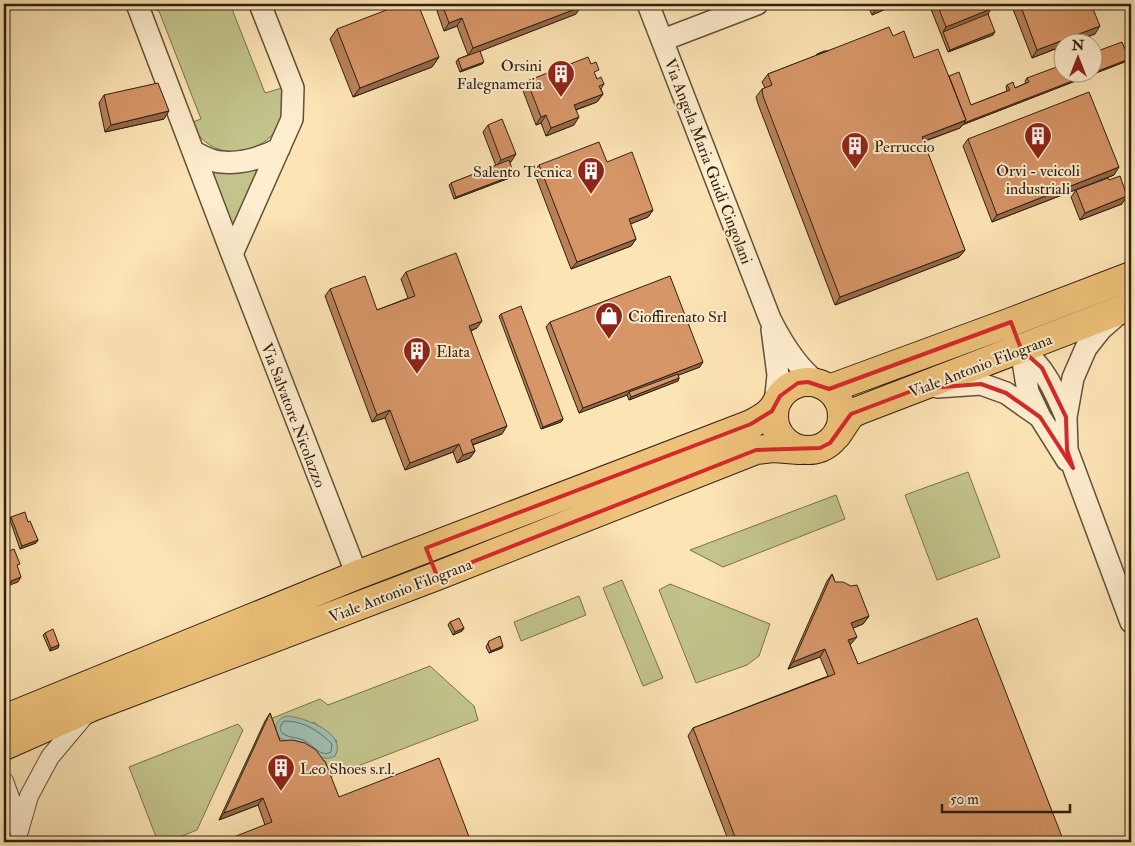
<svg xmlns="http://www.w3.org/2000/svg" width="1135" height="846" viewBox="0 0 1135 846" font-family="'IM FELL Double Pica',serif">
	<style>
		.green { fill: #c2c48b; stroke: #78724f; fill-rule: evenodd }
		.water { fill: #a0beb2; stroke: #727f72 }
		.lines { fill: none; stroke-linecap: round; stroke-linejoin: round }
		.shore { stroke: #676f62; stroke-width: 1 }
		.minor-casing { stroke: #62513b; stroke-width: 20 }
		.tertiary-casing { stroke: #62513b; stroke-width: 24 }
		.primary-casing { stroke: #2e2013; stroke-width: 30 }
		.minor { stroke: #feedce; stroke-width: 18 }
		.tertiary { stroke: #feedce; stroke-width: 21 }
		.primary { stroke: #eec27a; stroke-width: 28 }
		.wall { fill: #b98159; stroke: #2e2013 }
		.shaded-wall { fill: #966949; stroke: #2e2013 }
		.building { fill: #d79668; stroke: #2e2013 }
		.marked { fill: none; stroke: #d62828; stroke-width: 4; stroke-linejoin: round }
		.labels { text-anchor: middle; stroke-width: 4; stroke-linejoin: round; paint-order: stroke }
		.poi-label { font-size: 16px; fill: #2e2013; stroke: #feedce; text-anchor: start }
		.street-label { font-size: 16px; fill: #2e2013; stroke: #feedce }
	</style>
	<rect width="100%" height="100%" fill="#fde4b4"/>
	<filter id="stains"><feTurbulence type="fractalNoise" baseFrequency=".004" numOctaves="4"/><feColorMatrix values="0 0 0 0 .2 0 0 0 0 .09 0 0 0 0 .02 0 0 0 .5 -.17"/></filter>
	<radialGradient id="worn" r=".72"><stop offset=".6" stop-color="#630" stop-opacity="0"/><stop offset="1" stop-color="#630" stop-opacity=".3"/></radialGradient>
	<path class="green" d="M149,4H230L265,93L282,88C283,95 285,103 284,111C281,137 250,156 226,151C210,149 197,136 190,123L201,119L159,11L147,7Z
		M262,165L233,228L210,168L234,173Z
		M968,472L1000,557L937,580L905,495Z
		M836,495L845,519L723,567L690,550Z
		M622,580L663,678L643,686L603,588Z
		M670,584L770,624L759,656L747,665L696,683L659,590Z
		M579,596L586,615L521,641L514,622Z
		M430,666L474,706L478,720L324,779L281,747L265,721L320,699L328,705ZM314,722L337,741H287Z
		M238,724L243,730L197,830L167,842H158L129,767Z"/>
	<path class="water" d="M286,716C304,717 348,733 335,756C320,765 297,744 281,739C273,731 274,720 286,716Z"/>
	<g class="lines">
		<path class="shore" d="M287,721C305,722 319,731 332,744L331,752C320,758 313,744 303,740C297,737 289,738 284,734C280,732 281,731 280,727L283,722Z"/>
		<defs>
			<path id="minor" d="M4,781L13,806L18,828
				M19,831L29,796L50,757L86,714"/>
			<path id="tertiary" d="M137,4L232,254L357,575
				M648,4L770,319C782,343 797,368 819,384
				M663,40L757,4
				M194,152C202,156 212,162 221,162C241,164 261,158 279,149
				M232,254L292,119L293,88L260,4
				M1117,315L1101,329L1086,348L1073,378L1066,417L1067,450L1131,622
				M772,329L778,375L775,405
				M1021,349L1028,392L1040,417L1067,460
				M1021,349C1044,366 1055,391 1066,417
				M937,387L981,384L1006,393L1040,417"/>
			<path id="primary" d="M774 416a34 34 0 1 1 68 0a34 34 0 1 1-68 0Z
				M829,389L1011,322L1131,276
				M837,435L851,414L860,410L1131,306
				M4,719L357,575L751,424C760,419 770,415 775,405
				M4,746L92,707L437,576L756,450L773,448L799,450"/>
		</defs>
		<use href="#minor" class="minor-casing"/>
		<use href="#tertiary" class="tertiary-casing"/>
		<use href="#primary" class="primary-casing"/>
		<use href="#minor" class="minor"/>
		<use href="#tertiary" class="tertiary"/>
		<use href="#primary" class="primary"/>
	</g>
	<path class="wall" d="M442,4L576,14L480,51L482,64L460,72L456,62L458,59L468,55L457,26L444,31L437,11Z
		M867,4H891L888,8L872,15Z
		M929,4H989L988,14L993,35L948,52Z
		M1011,4H1091L1095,34L1032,58Z
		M337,29L439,57L432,67L353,97L330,39Z
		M893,36L914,58L949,76L971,105L1007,91L1006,87L1007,85L1015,88L1026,83L1025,81L1027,78L1127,61L962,125L960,128L923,142L965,250L959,257L835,305L758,104L756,97L762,89L765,88L762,82L768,74L828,51Z
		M595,75L597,79L604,84L601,89L603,94L597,102L576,110L574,125L546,136L541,123L536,125L522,88L527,81Z
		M104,95L164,119L105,132L99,103Z
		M488,125L516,154L509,162L512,177L454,199L449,185L451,183L496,166L483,132Z
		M968,139L1114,175L992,222L963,146Z
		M607,162L653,210L648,217L630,224L636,239L631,246L571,269L534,172L539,165Z
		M1076,190L1122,204L1080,220L1071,197Z
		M1131,217V224L1129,219Z
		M406,272L477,328L471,331L502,434L473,445L475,451L470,458L457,463L453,452L405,470L385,418L372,422L325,296L330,289L377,310L408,298L401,279Z
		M501,314L563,419L561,422L541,429L499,316Z
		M550,322L700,367L678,375L679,378L678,381L629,400L627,395L579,413L546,327Z
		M11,517L28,522L38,540L36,543L20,549L10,520Z
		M832,574L835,582L869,616L863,624L853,628L851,644L850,645L858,664L1064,842H729L688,736L693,728L828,676L820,657L788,669L827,581Z
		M450,622L464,628L462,631L453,635L448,625Z
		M45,633L59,645L58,648L50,651L43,635Z
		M489,641L502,648L489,653L486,647Z
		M270,713L280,741L339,797L265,825L258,805L219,820L265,721Z"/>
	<path class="shaded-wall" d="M891,4L888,8L872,15L875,10Z
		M581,7L576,14L468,56L473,48Z
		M991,9L986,17L943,32L946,27Z
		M462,18L457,26L444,31L449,23Z
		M1100,26L1095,34L1072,42H1062V46L1032,58L1037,50Z
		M995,32L993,35L948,52L950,50Z
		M439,57L432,67L353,97L360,88Z
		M1129,59L1127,61L962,125L960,128L916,144L922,137Z
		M484,62L482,64L460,72L462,70Z
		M603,94L597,102L569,112L574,105Z
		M169,111L164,119L105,132L111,125Z
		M546,115L541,123L536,125L541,117Z
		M579,117L574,125L546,136L551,128Z
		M516,154L511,162L496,167L501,160Z
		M1119,167L1114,175L992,222L997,215Z
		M514,175L512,177L454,199L456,197Z
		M1127,196L1122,204L1080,220L1085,213Z
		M653,210L648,217L623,227L629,219Z
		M636,239L631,246L571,269L577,262Z
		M965,250L959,257L835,305L840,297Z
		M482,321L477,328L464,333L469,326Z
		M703,362L700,367L630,394L629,392L627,395L579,413L583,408Z
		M679,378L678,381L629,400L631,397Z
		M390,410L385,418L372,422L377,415Z
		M563,419L561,422L541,429L543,427Z
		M507,426L502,434L466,447L471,440Z
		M459,444L453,452L405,470L410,463Z
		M475,451L470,458L457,463L463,455Z
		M38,540L36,543L20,549L22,546Z
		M21,577L18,582L10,585L8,587L4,589V585L11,581Z
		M869,616L863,624L846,631L851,623Z
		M464,628L462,631L453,635L455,632Z
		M857,637L851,644L843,647L848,640Z
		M59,645L58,648L50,651L51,648Z
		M503,646L502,648L489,653L491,651Z
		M825,649L820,657L788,669L793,662Z
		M263,798L258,805L219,820L224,813Z"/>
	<path class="building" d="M402,4H418L439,57L360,88L337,29Z
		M442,4H580L581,7L473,48L462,18L449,23Z
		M873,4H890L875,10Z
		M937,4H989L991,9L946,27Z
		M1020,4H1091L1100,26L1037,50Z
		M988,14L995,32L950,50L943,32Z
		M889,27L893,36L904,31L914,58L938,49L966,120L922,137L965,250L840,297L763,96L762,89L772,85L768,74Z
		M1122,42L1129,59L964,123L966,120L949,76L959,72L971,105L1010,90L1007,85L1013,82L1015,88L1029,82L1027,78L1062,65V72H1092V53Z
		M480,51L484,62L462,70L458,59Z
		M824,51H828L816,55L817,54Z
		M588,57L591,64L596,62L599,70L594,72L597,79L601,77L604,84L599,86L603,94L574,105L579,117L551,128L546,115L541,117L527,81Z
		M158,83L169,111L111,125L104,95Z
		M1089,92L1119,167L997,215L968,139Z
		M502,119L516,154L501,160L488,125Z
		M599,142L607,162L632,152L653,210L629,219L636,239L577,262L539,165Z
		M509,160L514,175L456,197L451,183Z
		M1120,176L1127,196L1085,213L1076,190L1108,178L1109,180Z
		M456,253L482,321L469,326L507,426L471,440L475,451L463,455L459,444L410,463L390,410L377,415L330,289L365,276L377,310L415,296L406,272Z
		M670,276L703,362L583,408L550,322Z
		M521,306L563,419L543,427L501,314Z
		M678,374L679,378L631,397L629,392Z
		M25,512L28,522L30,521L38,540L22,546L11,517Z
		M14,549L20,564L17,565L21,577L11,581L12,582L4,585V553Z
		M832,574L835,582H843L851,586L857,585L869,616L851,623L857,637L848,640L858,664L977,618L1064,842H737L693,728L835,674L825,649L793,662Z
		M459,618L464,628L455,632L450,622Z
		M53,629L59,645L51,648L45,633Z
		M500,636L503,646L491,651L488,644L489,641Z
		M270,713L280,741L292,740L305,743L316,750L324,761H325L339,797L439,758L471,842H221L272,822L263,798L224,813Z"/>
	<path class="marked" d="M1011,322L1021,349L1042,368L1066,417L1067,450L1073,468L1040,417L1006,393L981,384L917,389L851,414L830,443L820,448L756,450L437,576L426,548L751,424L772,411L780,396L798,383L808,382L829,389Z"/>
	<defs>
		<symbol id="building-pin" viewBox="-11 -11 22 30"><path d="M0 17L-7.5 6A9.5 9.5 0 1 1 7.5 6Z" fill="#8f2418" stroke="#feedce"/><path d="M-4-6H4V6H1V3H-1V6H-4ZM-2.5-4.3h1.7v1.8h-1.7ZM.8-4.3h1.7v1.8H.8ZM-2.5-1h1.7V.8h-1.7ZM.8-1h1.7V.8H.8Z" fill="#fff"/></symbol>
		<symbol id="shop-pin" viewBox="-11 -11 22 30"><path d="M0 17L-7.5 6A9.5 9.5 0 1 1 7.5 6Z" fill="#8f2418" stroke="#feedce"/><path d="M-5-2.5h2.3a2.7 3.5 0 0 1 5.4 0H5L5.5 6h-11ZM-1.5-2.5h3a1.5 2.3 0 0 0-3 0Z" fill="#fff"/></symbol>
	</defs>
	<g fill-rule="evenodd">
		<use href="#building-pin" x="545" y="58" width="32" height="43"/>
		<use href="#building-pin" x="1022" y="120" width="32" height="43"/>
		<use href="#building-pin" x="839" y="130" width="32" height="43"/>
		<use href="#building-pin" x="575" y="155" width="32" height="43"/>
		<use href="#shop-pin" x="593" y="300" width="32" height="43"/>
		<use href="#building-pin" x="401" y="335" width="32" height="43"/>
		<use href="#building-pin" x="265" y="752" width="32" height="43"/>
	</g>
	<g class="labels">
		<g class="poi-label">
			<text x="542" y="71" text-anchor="end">Orsini<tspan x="542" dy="18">Falegnameria</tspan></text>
			<text x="874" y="152">Perruccio</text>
			<text x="1038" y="176" text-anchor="middle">Orvi - veicoli<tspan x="1038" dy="18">industriali</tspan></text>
			<text x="572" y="177" text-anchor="end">Salento Tecnica</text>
			<text x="628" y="322">Cioffirenato Srl</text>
			<text x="436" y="357">Elata</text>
			<text x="300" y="774">Leo Shoes s.r.l.</text>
		</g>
		<g class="street-label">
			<text transform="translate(709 161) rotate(69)" y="6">Via Angela Maria Guidi Cingolani</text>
			<text transform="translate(980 365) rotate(-21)" y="6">Viale Antonio Filograna</text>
			<text transform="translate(294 415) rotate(69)" y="6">Via Salvatore Nicolazzo</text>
			<text transform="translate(400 590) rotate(-21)" y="6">Viale Antonio Filograna</text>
		</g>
	</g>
	<rect width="1135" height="846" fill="none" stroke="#fde4b4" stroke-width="20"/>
	<rect x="5" y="5" width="1125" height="836" fill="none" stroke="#2e2013" stroke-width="2.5"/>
	<rect x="10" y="10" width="1115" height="826" fill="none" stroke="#2e2013"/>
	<g transform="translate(1078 58)"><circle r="24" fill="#feedce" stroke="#ab9b83"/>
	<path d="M0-4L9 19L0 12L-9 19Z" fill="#8f2418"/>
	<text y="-8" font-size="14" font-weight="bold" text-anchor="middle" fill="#2e2013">N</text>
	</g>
	<path d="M942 804v8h128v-8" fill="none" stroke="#2e2013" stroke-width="2.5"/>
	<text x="950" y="804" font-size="15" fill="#2e2013" stroke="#feedce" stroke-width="4" paint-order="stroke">50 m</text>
	<rect width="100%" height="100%" filter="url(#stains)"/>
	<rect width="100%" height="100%" fill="url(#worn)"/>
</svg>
